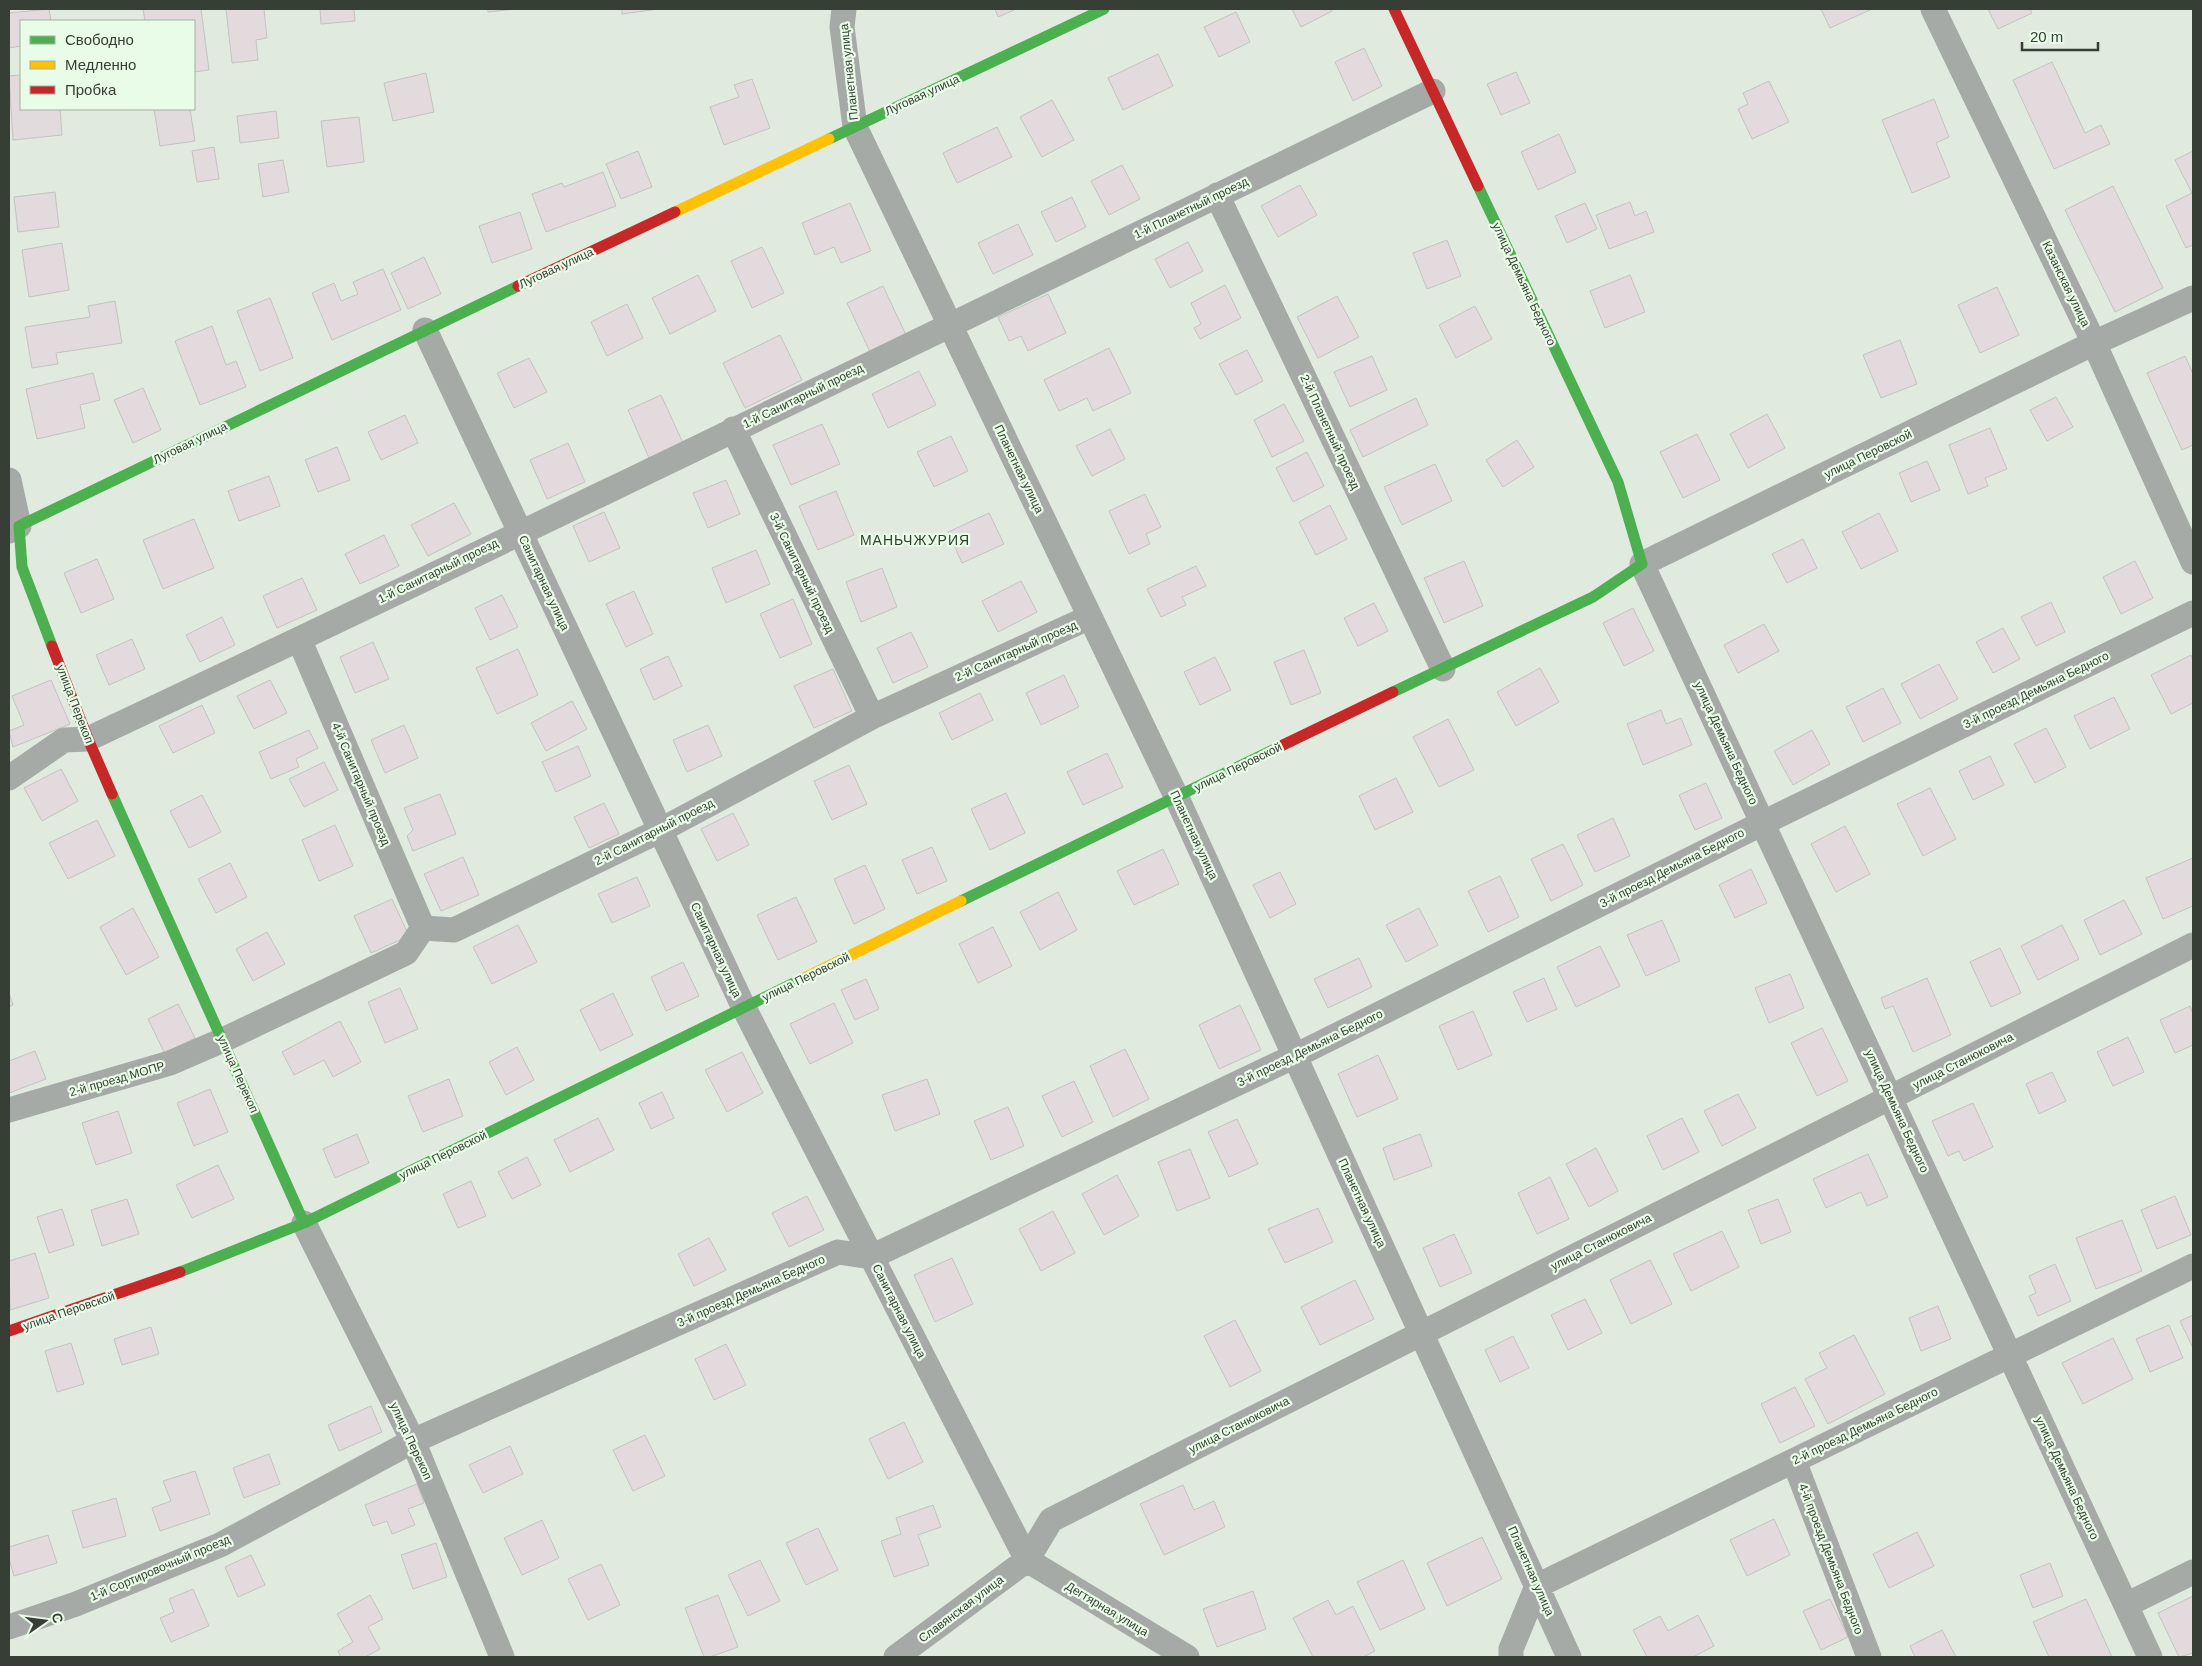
<svg xmlns="http://www.w3.org/2000/svg" width="2202" height="1666" viewBox="0 0 2202 1666" font-family="Arial,sans-serif">
	<style>
		.building { fill: #e2dadd; stroke: #c3c3c1 }
		.lines { fill: none; stroke-linecap: round; stroke-linejoin: round }
		.street { stroke: #a6aaa6; stroke-width: 25 }
		.fast { stroke: #4caf50; stroke-width: 11 }
		.slow { stroke: #ffc107; stroke-width: 11 }
		.jam { stroke: #c62828; stroke-width: 11 }
		.labels { text-anchor: middle; stroke-width: 4.5; stroke-linejoin: round; paint-order: stroke }
		.street-label { font-size: 12px; fill: #373e36; stroke: #e9fce7 }
		.neighbourhood-label { font-size: 14px; letter-spacing: 1px; fill: #2f3f2f; stroke: #e9fce7 }
	</style>
	<rect width="100%" height="100%" fill="#e0eadf"/>
	<path class="building" d="M49,9L51,21H21V46L9,48V13Z
		M143,9H201L209,70L194,72V21H145Z
		M226,9H264L267,38L256,40L258,60L232,63Z
		M320,9H354L355,21L321,24Z
		M488,9H517L488,12Z
		M622,9H659L622,14Z
		M995,9H1014V10L998,17Z
		M1292,9H1331L1332,11L1301,27Z
		M1821,9H1872L1830,28Z
		M1988,9H2030L2032,13L1998,29Z
		M1236,12L1250,42L1219,57L1204,27Z
		M1364,48L1382,86L1353,101L1335,62Z
		M1158,54L1173,86L1123,110L1108,78Z
		M2052,62L2085,133L2101,125L2110,144L2054,169L2013,80Z
		M1516,72L1530,103L1501,115L1487,84Z
		M426,73L434,112L393,121L384,83Z
		M21,75V109H60L62,135L13,140L9,76Z
		M752,79L770,128L724,145L710,107L739,97L734,85Z
		M1769,81L1789,122L1752,139L1738,109L1748,104L1743,93Z
		M1934,99L1949,137L1936,143L1950,177L1912,193L1882,120Z
		M1052,100L1074,140L1042,157L1020,117Z
		M154,109H190L195,141L160,146Z
		M276,111L279,138L240,143L237,116Z
		M359,117L364,162L327,167L321,121Z
		M997,127L1012,157L957,183L943,153Z
		M1559,134L1576,172L1538,190L1521,152Z
		M214,147L219,179L197,182L192,151Z
		M638,151L652,187L621,199L606,164Z
		M2193,151V245L2186,248L2166,206L2192,193L2175,160Z
		M283,160L289,192L263,197L258,164Z
		M1122,165L1140,199L1109,215L1091,181Z
		M603,172L616,206L546,232L532,194L562,183L564,187Z
		M1300,185L1317,215L1278,237L1261,206Z
		M2113,186L2163,288L2115,312L2065,210Z
		M55,192L59,227L18,232L14,197Z
		M1072,197L1086,227L1056,242L1041,212Z
		M1630,202L1635,216L1646,211L1654,232L1609,249L1596,215Z
		M850,203L871,251L841,263L834,247L815,255L802,223Z
		M1585,203L1597,229L1567,243L1555,216Z
		M520,212L532,249L492,263L479,226Z
		M1018,224L1033,255L993,274L978,243Z
		M1447,240L1461,276L1427,289L1413,253Z
		M1188,242L1203,271L1170,288L1155,259Z
		M62,243L69,290L29,297L22,250Z
		M762,247L784,293L752,308L731,261Z
		M424,257L441,294L408,309L391,273Z
		M383,269L401,310L332,340L312,293L334,283L341,301L358,294L353,282Z
		M698,275L716,311L670,334L652,298Z
		M1630,275L1645,312L1605,328L1590,291Z
		M1225,285L1241,318L1200,339L1194,328L1201,324L1191,303Z
		M883,286L906,335L870,352L847,303Z
		M1997,287L2019,335L1980,353L1958,305Z
		M1048,294L1066,333L1028,351L1021,336L1009,341L998,317Z
		M1337,296L1359,337L1318,358L1297,317Z
		M270,298L293,358L260,371L237,311Z
		M115,301L122,343L56,353L58,364L32,368L25,327L90,317L88,306Z
		M627,304L643,338L607,356L591,322Z
		M1475,306L1492,339L1456,358L1439,325Z
		M212,326L226,365L236,361L246,387L200,405L175,341Z
		M780,335L802,380L745,408L723,363Z
		M1900,340L1917,384L1881,398L1863,355Z
		M1109,348L1131,393L1093,411L1087,398L1059,411L1044,380Z
		M1247,350L1263,381L1236,395L1219,364Z
		M1372,356L1387,390L1350,407L1334,372Z
		M2185,356L2193,374V445L2182,450L2147,373Z
		M529,358L547,392L514,408L497,373Z
		M919,371L936,405L888,428L872,394Z
		M93,373L100,400L80,405L85,428L37,439L26,389Z
		M143,388L161,430L133,443L114,400Z
		M661,395L683,443L649,458L628,410Z
		M2056,397L2073,427L2047,441L2030,410Z
		M1416,398L1428,425L1363,457L1350,430Z
		M1284,404L1304,441L1272,457L1254,420Z
		M1767,414L1785,448L1748,468L1730,434Z
		M405,415L418,443L381,460L368,432Z
		M822,424L840,464L791,485L773,445Z
		M1990,428L2007,469L1985,478L1988,486L1968,494L1949,445Z
		M1110,429L1125,459L1092,476L1076,446Z
		M1697,434L1720,480L1683,498L1660,452Z
		M951,436L968,471L934,487L917,452Z
		M1517,440L1534,467L1503,487L1486,460Z
		M568,443L585,482L547,499L530,460Z
		M337,447L350,480L318,492L305,460Z
		M1307,452L1324,486L1293,502L1276,468Z
		M1927,461L1940,490L1911,502L1899,473Z
		M1435,464L1452,501L1402,525L1384,487Z
		M269,476L280,506L239,521L228,491Z
		M726,480L740,514L708,528L693,493Z
		M836,491L854,535L818,550L799,506Z
		M1145,494L1161,527L1146,534L1150,544L1129,554L1109,511Z
		M454,503L471,534L428,556L411,525Z
		M1330,505L1347,539L1316,555L1299,522Z
		M604,512L620,548L589,562L573,526Z
		M989,513L1004,544L962,563L948,532Z
		M1879,513L1898,551L1861,569L1842,532Z
		M194,519L214,568L163,589L143,540Z
		M384,535L399,566L360,584L345,554Z
		M1803,539L1817,568L1787,583L1772,554Z
		M756,550L770,584L726,603L712,568Z
		M97,559L114,599L81,613L64,573Z
		M1464,561L1483,606L1444,623L1424,578Z
		M2135,561L2153,598L2121,614L2103,577Z
		M1196,566L1206,586L1182,597L1186,605L1161,617L1147,589Z
		M882,568L897,607L861,622L846,582Z
		M302,578L317,610L277,628L263,596Z
		M1021,581L1037,612L998,632L982,601Z
		M634,591L653,634L626,647L606,604Z
		M502,595L518,627L490,640L475,608Z
		M793,599L812,644L780,658L760,614Z
		M2051,602L2065,632L2036,646L2021,617Z
		M1374,603L1388,631L1358,646L1344,618Z
		M1633,608L1654,651L1624,666L1603,623Z
		M222,617L235,645L200,662L186,635Z
		M1764,624L1779,651L1738,673L1724,645Z
		M2003,628L2020,659L1993,673L1976,642Z
		M911,632L928,667L893,683L877,648Z
		M132,639L145,669L109,685L96,655Z
		M373,642L389,679L355,693L340,657Z
		M518,649L538,695L497,714L476,668Z
		M1304,650L1321,693L1291,705L1274,662Z
		M2191,655L2193,660V703L2171,714L2151,675Z
		M668,656L682,686L654,700L640,669Z
		M1215,657L1231,690L1200,705L1184,672Z
		M1939,664L1958,699L1920,719L1901,684Z
		M1540,668L1559,702L1516,726L1497,692Z
		M833,669L852,711L814,728L794,686Z
		M1064,675L1079,707L1041,725L1026,693Z
		M51,680L70,724L13,747L9,731L24,725L12,696Z
		M270,680L287,713L254,729L237,696Z
		M1883,688L1901,723L1863,742L1846,707Z
		M980,693L993,720L952,740L939,713Z
		M2114,697L2130,729L2090,749L2074,716Z
		M572,701L587,729L546,751L531,723Z
		M202,705L215,733L173,753L159,726Z
		M1661,710L1666,724L1681,718L1692,745L1643,765L1627,724Z
		M1448,719L1474,770L1439,787L1413,737Z
		M404,725L418,758L385,773L371,740Z
		M708,725L722,756L687,772L673,740Z
		M2046,728L2066,767L2035,783L2014,744Z
		M309,730L318,748L296,759L299,767L271,779L259,752Z
		M1812,730L1830,764L1793,785L1774,751Z
		M578,746L591,776L556,792L542,762Z
		M1107,753L1123,787L1083,805L1067,772Z
		M1990,756L2004,785L1973,800L1959,771Z
		M324,762L338,790L304,807L289,779Z
		M849,765L867,804L832,820L814,781Z
		M61,769L78,801L42,821L24,788Z
		M1396,778L1413,812L1375,830L1359,796Z
		M1706,783L1722,818L1695,830L1679,795Z
		M1930,788L1956,839L1923,856L1897,804Z
		M1006,793L1025,833L990,850L971,809Z
		M440,794L456,834L413,851L407,836L413,830L404,808Z
		M202,795L221,832L189,848L170,811Z
		M604,803L619,834L589,848L574,817Z
		M733,813L749,845L717,861L701,829Z
		M1613,818L1630,856L1595,872L1577,835Z
		M97,820L115,856L68,879L49,843Z
		M335,825L353,866L319,881L302,840Z
		M1845,826L1870,874L1836,892L1811,844Z
		M1563,844L1583,885L1551,901L1531,859Z
		M932,847L947,881L917,894L902,860Z
		M1163,849L1179,884L1134,905L1117,871Z
		M463,857L479,895L441,911L424,874Z
		M2193,858V906L2163,919L2146,878Z
		M230,863L247,897L216,913L198,879Z
		M865,865L885,909L854,924L834,879Z
		M1751,869L1767,903L1735,918L1719,885Z
		M1280,872L1296,904L1270,918L1253,885Z
		M1500,876L1519,917L1488,932L1468,891Z
		M637,877L650,906L612,923L598,894Z
		M1058,892L1077,930L1040,950L1020,912Z
		M796,897L817,942L778,960L757,915Z
		M392,899L409,936L371,953L354,916Z
		M2124,900L2142,934L2100,955L2084,920Z
		M133,908L159,957L126,975L100,927Z
		M1419,908L1438,945L1406,962L1386,925Z
		M1662,920L1680,961L1646,976L1627,935Z
		M518,925L537,962L492,984L473,947Z
		M2062,925L2079,959L2038,980L2021,946Z
		M993,927L1012,966L978,983L959,944Z
		M267,932L285,964L253,981L236,949Z
		M1600,946L1620,986L1576,1007L1557,967Z
		M2000,948L2021,993L1991,1007L1970,962Z
		M1359,958L1372,987L1328,1008L1314,979Z
		M683,962L699,996L666,1011L651,977Z
		M1790,974L1804,1008L1769,1023L1755,988Z
		M1544,978L1557,1009L1527,1022L1513,992Z
		M1927,978L1951,1035L1913,1052L1893,1006L1885,1009L1881,998Z
		M866,979L879,1009L855,1020L841,990Z
		M400,988L418,1029L385,1043L368,1002Z
		M9,993L13,1005L9,1007Z
		M613,993L633,1035L600,1051L580,1010Z
		M834,1003L853,1043L810,1064L790,1024Z
		M178,1004L195,1038L165,1054L148,1019Z
		M1240,1005L1261,1050L1219,1069L1199,1025Z
		M2190,1006L2193,1014V1045L2175,1053L2160,1020Z
		M1473,1011L1492,1055L1458,1070L1439,1026Z
		M340,1021L361,1062L333,1077L324,1060L294,1075L282,1052Z
		M1822,1028L1848,1081L1817,1096L1791,1043Z
		M2128,1037L2144,1072L2113,1086L2097,1052Z
		M517,1047L534,1080L506,1095L489,1062Z
		M1125,1049L1149,1099L1113,1117L1090,1066Z
		M35,1051L46,1079L9,1093V1061Z
		M742,1052L763,1093L727,1112L705,1070Z
		M1378,1055L1398,1099L1357,1117L1338,1074Z
		M2052,1072L2066,1101L2039,1114L2026,1084Z
		M449,1079L463,1116L423,1132L408,1096Z
		M927,1079L940,1114L895,1131L882,1095Z
		M1074,1081L1093,1122L1062,1137L1042,1096Z
		M210,1089L228,1132L194,1146L177,1103Z
		M662,1092L674,1118L651,1129L639,1103Z
		M1738,1094L1756,1128L1722,1146L1704,1111Z
		M1973,1103L1993,1147L1964,1161L1959,1151L1948,1156L1932,1121Z
		M1008,1107L1024,1146L991,1160L974,1121Z
		M118,1111L132,1153L96,1165L82,1123Z
		M598,1118L614,1150L570,1172L554,1140Z
		M1682,1118L1699,1152L1663,1170L1647,1136Z
		M1237,1119L1258,1164L1229,1177L1208,1132Z
		M357,1134L369,1163L335,1178L323,1149Z
		M1420,1134L1432,1166L1394,1180L1383,1148Z
		M1596,1148L1618,1191L1589,1207L1566,1164Z
		M1190,1149L1210,1198L1177,1211L1158,1162Z
		M1868,1154L1888,1197L1867,1206L1861,1192L1826,1208L1813,1179Z
		M527,1157L541,1185L512,1199L498,1172Z
		M218,1165L234,1199L192,1218L176,1185Z
		M1117,1175L1139,1216L1104,1235L1082,1194Z
		M1550,1177L1569,1219L1537,1234L1518,1193Z
		M471,1181L486,1216L458,1228L443,1194Z
		M807,1196L824,1230L789,1247L772,1213Z
		M2175,1196L2191,1235L2157,1249L2141,1210Z
		M127,1199L139,1234L102,1246L91,1210Z
		M1778,1199L1791,1232L1761,1244L1748,1210Z
		M1318,1208L1333,1242L1285,1263L1268,1229Z
		M62,1209L74,1245L49,1253L37,1217Z
		M1053,1211L1075,1253L1041,1271L1019,1229Z
		M2122,1220L2142,1271L2096,1289L2076,1238Z
		M1722,1231L1739,1267L1691,1291L1673,1254Z
		M1454,1234L1472,1273L1440,1287L1423,1248Z
		M709,1238L726,1270L694,1286L678,1254Z
		M35,1253L49,1298L10,1310L9,1261Z
		M952,1258L973,1304L935,1322L914,1275Z
		M1650,1260L1672,1304L1631,1324L1610,1280Z
		M2055,1264L2071,1301L2038,1316L2029,1296L2036,1293L2029,1276Z
		M1355,1280L1374,1319L1320,1345L1301,1307Z
		M1585,1299L1602,1333L1568,1350L1551,1315Z
		M1938,1306L1951,1339L1921,1351L1909,1318Z
		M2193,1315V1348L2180,1321Z
		M1235,1320L1261,1371L1230,1387L1204,1336Z
		M2169,1325L2183,1358L2150,1372L2136,1339Z
		M151,1327L159,1354L122,1365L114,1339Z
		M1854,1335L1885,1394L1828,1424L1805,1379L1827,1368L1819,1353Z
		M1513,1336L1529,1368L1500,1382L1485,1350Z
		M2113,1338L2133,1379L2083,1404L2062,1363Z
		M71,1343L84,1384L57,1392L45,1351Z
		M726,1344L746,1385L714,1400L695,1359Z
		M1795,1387L1815,1426L1780,1443L1761,1404Z
		M371,1406L382,1432L339,1451L328,1425Z
		M904,1422L923,1462L888,1479L869,1439Z
		M645,1435L665,1476L633,1491L613,1450Z
		M510,1446L523,1474L483,1493L469,1465Z
		M269,1454L280,1484L244,1498L233,1468Z
		M195,1471L210,1514L160,1531L152,1508L171,1501L163,1481Z
		M417,1484L424,1503L408,1509L415,1525L392,1534L387,1521L373,1526L365,1505Z
		M1183,1485L1194,1510L1214,1501L1225,1527L1164,1555L1140,1504Z
		M116,1498L126,1536L83,1548L72,1511Z
		M933,1505L941,1527L918,1535L929,1565L894,1577L881,1541L901,1534L896,1518Z
		M1774,1519L1790,1555L1747,1576L1730,1540Z
		M542,1520L559,1558L522,1575L504,1538Z
		M818,1528L838,1570L806,1585L786,1543Z
		M1917,1532L1934,1566L1889,1588L1873,1554Z
		M48,1535L57,1563L14,1576L9,1559V1547Z
		M1482,1537L1502,1579L1447,1606L1427,1563Z
		M436,1543L447,1577L413,1589L401,1555Z
		M251,1555L265,1585L238,1597L225,1567Z
		M760,1560L780,1601L748,1616L728,1575Z
		M1403,1560L1425,1609L1380,1630L1357,1582Z
		M2050,1563L2063,1596L2033,1608L2020,1575Z
		M601,1564L620,1605L588,1620L568,1579Z
		M193,1589L209,1626L171,1642L160,1618L174,1612L169,1599Z
		M1253,1591L1266,1629L1217,1647L1203,1609Z
		M370,1595L383,1619L368,1627L380,1649L365,1657H341L338,1651L353,1642L337,1614Z
		M718,1595L738,1647L710,1657H704L685,1608Z
		M2193,1596V1653L2179,1657L2158,1613Z
		M1830,1599L1848,1637L1821,1650L1803,1611Z
		M2086,1599L2112,1657H2049L2033,1622Z
		M1328,1600L1336,1615L1353,1606L1375,1651L1363,1657H1313L1293,1618Z
		M1698,1615L1714,1646L1693,1657H1647L1633,1630L1660,1616L1668,1631Z
		M1942,1630L1956,1657H1915L1910,1646Z"/>
	<g class="lines">
		<path class="street" d="M844,9L842,27L855,127L1176,796L1569,1657
			M1933,9L2094,343L2193,562
			M1217,195L1443,669
			M425,330L744,1008L1027,1560
			M733,429L872,717
			M9,480L19,526L9,531
			M299,639L423,928
			M9,778L64,740L88,739C538,527 985,308 1433,91
			M9,1110L170,1063L223,1040L406,953L423,928L454,930L659,831L872,717L1090,617
			M304,1223L413,1441L502,1657
			M1794,1461L1869,1657
			M1027,1560L1187,1657
			M2126,1605L2193,1572
			M9,1627L76,1604L220,1545L413,1441L838,1252L871,1257L1295,1056L1763,823L2193,613
			M896,1657L1027,1560L1051,1520L2193,945
			M1511,1657V1649L1537,1586L2193,1266
			M2150,1657L1642,564L2094,343L2193,298"/>
		<path class="fast" d="M829,139L1104,9
			M52,646L22,567L19,526L518,286
			M1393,692L1593,597L1642,564L1618,482L1478,186
			M112,794L304,1223
			M961,901L1283,745
			M180,1272L304,1223L800,980"/>
		<path class="slow" d="M675,212L829,139
			M800,980L961,901"/>
		<path class="jam" d="M1394,9L1478,186
			M518,286L675,212
			M52,646L88,739L112,794
			M1283,745L1393,692
			M9,1331L180,1272"/>
	</g>
	<g class="labels">
		<g class="street-label">
			<text transform="translate(849 72) rotate(-96)" y="4">Планетная улица</text>
			<text transform="translate(922 95) rotate(-25)" y="4">Луговая улица</text>
			<text transform="translate(1191 208) rotate(-26)" y="4">1-й Планетный проезд</text>
			<text transform="translate(556 268) rotate(-25)" y="4">Луговая улица</text>
			<text transform="translate(1524 284) rotate(65)" y="4">улица Демьяна Бедного</text>
			<text transform="translate(2066 284) rotate(64)" y="4">Казанская улица</text>
			<text transform="translate(803 396) rotate(-26)" y="4">1-й Санитарный проезд</text>
			<text transform="translate(1330 432) rotate(65)" y="4">2-й Планетный проезд</text>
			<text transform="translate(190 443) rotate(-26)" y="4">Луговая улица</text>
			<text transform="translate(1868 454) rotate(-26)" y="4">улица Перовской</text>
			<text transform="translate(1019 469) rotate(64)" y="4">Планетная улица</text>
			<text transform="translate(438 571) rotate(-26)" y="4">1-й Санитарный проезд</text>
			<text transform="translate(802 573) rotate(64)" y="4">3-й Санитарный проезд</text>
			<text transform="translate(544 583) rotate(65)" y="4">Санитарная улица</text>
			<text transform="translate(1016 651) rotate(-24)" y="4">2-й Санитарный проезд</text>
			<text transform="translate(2036 690) rotate(-26)" y="4">3-й проезд Демьяна Бедного</text>
			<text transform="translate(75 704) rotate(69)" y="4">улица Перекоп</text>
			<text transform="translate(1726 743) rotate(65)" y="4">улица Демьяна Бедного</text>
			<text transform="translate(1238 767) rotate(-26)" y="4">улица Перовской</text>
			<text transform="translate(361 784) rotate(67)" y="4">4-й Санитарный проезд</text>
			<text transform="translate(654 832) rotate(-27)" y="4">2-й Санитарный проезд</text>
			<text transform="translate(1194 835) rotate(65)" y="4">Планетная улица</text>
			<text transform="translate(1672 868) rotate(-27)" y="4">3-й проезд Демьяна Бедного</text>
			<text transform="translate(716 950) rotate(65)" y="4">Санитарная улица</text>
			<text transform="translate(806 977) rotate(-26)" y="4">улица Перовской</text>
			<text transform="translate(1310 1048) rotate(-26)" y="4">3-й проезд Демьяна Бедного</text>
			<text transform="translate(1963 1061) rotate(-27)" y="4">улица Станюковича</text>
			<text transform="translate(238 1074) rotate(66)" y="4">улица Перекоп</text>
			<text transform="translate(117 1079) rotate(-16)" y="4">2-й проезд МОПР</text>
			<text transform="translate(1897 1111) rotate(65)" y="4">улица Демьяна Бедного</text>
			<text transform="translate(443 1155) rotate(-26)" y="4">улица Перовской</text>
			<text transform="translate(1362 1203) rotate(65)" y="4">Планетная улица</text>
			<text transform="translate(1601 1242) rotate(-27)" y="4">улица Станюковича</text>
			<text transform="translate(751 1291) rotate(-24)" y="4">3-й проезд Демьяна Бедного</text>
			<text transform="translate(69 1311) rotate(-19)" y="4">улица Перовской</text>
			<text transform="translate(899 1311) rotate(63)" y="4">Санитарная улица</text>
			<text transform="translate(1239 1425) rotate(-27)" y="4">улица Станюковича</text>
			<text transform="translate(1865 1426) rotate(-26)" y="4">2-й проезд Демьяна Бедного</text>
			<text transform="translate(411 1441) rotate(65)" y="4">улица Перекоп</text>
			<text transform="translate(2067 1478) rotate(65)" y="4">улица Демьяна Бедного</text>
			<text transform="translate(1831 1559) rotate(69)" y="4">4-й проезд Демьяна Бедного</text>
			<text transform="translate(160 1568) rotate(-23)" y="4">1-й Сортировочный проезд</text>
			<text transform="translate(1531 1571) rotate(66)" y="4">Планетная улица</text>
			<text transform="translate(961 1609) rotate(-37)" y="4">Славянская улица</text>
			<text transform="translate(1107 1609) rotate(31)" y="4">Дегтярная улица</text>
		</g>
		<g class="neighbourhood-label">
			<text x="915" y="545">МАНЬЧЖУРИЯ</text>
		</g>
	</g>
	<rect width="2202" height="1666" fill="none" stroke="#373e36" stroke-width="20"/>
	<rect x="20" y="20" width="175" height="90" fill="#e9fce7" stroke="#a2b0a0"/>
	<rect x="30" y="36" width="25" height="8" fill="#4caf50" stroke="#a2b0a0"/>
	<text x="65" y="45" font-size="15" fill="#373e36">Свободно</text>
	<rect x="30" y="61" width="25" height="8" fill="#ffc107" stroke="#a2b0a0"/>
	<text x="65" y="70" font-size="15" fill="#373e36">Медленно</text>
	<rect x="30" y="86" width="25" height="8" fill="#c62828" stroke="#a2b0a0"/>
	<text x="65" y="95" font-size="15" fill="#373e36">Пробка</text>
	<g transform="translate(45 1621) rotate(76)" stroke="#e9fce7" stroke-width="4" paint-order="stroke">
	<path d="M0-4L9 19L0 12L-9 19Z" fill="#373e36"/>
	<text y="-8" font-size="14" font-weight="bold" text-anchor="middle" fill="#373e36">С</text>
	</g>
	<path d="M2022 42v8h76v-8" fill="none" stroke="#373e36" stroke-width="2.5"/>
	<text x="2030" y="42" font-size="15" fill="#373e36" stroke="#e9fce7" stroke-width="4" paint-order="stroke">20 m</text>
</svg>
